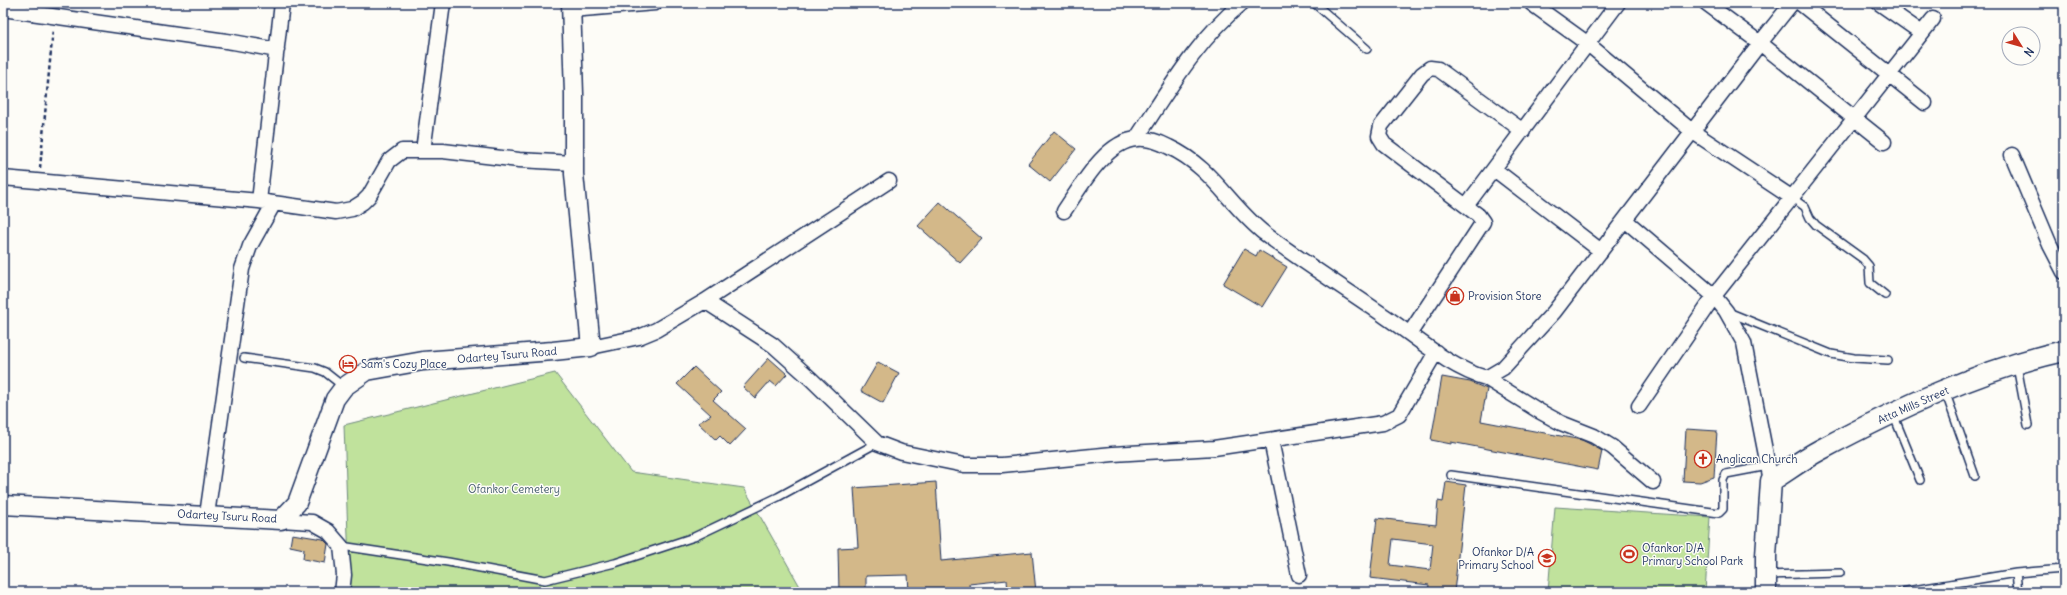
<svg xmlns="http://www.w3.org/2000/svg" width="2067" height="595" viewBox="0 0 2067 595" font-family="Delius,sans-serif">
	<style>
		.green { fill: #c0e29c; stroke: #6e887d }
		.building { fill: #d3b889; stroke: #1b2f5e; fill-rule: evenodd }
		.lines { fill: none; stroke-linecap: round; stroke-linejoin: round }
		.service-casing { stroke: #1b2f5e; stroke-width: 10 }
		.minor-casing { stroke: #1b2f5e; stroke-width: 17 }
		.tertiary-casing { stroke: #1b2f5e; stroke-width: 21 }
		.secondary-casing { stroke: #1b2f5e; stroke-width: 23 }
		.path { stroke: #1b2f5e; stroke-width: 2.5; stroke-dasharray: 4 3; stroke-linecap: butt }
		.service { stroke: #fdfcf7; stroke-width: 7 }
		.minor { stroke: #fdfcf7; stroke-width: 14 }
		.tertiary { stroke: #fdfcf7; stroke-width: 18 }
		.secondary { stroke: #fdfcf7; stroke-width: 20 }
		.labels { text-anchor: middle; stroke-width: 3; stroke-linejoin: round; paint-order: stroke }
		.poi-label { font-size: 11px; fill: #1b2f5e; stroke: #fdfcf7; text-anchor: start }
		.street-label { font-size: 11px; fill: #1b2f5e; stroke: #fdfcf7 }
		.park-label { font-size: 11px; fill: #445c6e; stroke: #fdfcf7 }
	</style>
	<rect width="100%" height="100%" fill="#fdfcf7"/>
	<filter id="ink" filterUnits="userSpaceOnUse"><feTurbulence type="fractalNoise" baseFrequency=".025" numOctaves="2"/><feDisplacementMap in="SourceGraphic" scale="8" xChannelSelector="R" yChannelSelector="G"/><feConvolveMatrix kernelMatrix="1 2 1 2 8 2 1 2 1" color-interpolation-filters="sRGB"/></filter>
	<g filter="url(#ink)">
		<path class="green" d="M555,373L631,472L744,488L802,590V592H350L344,425Z
			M1555,507L1710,517L1705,592H1548Z"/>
		<path class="building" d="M1054,131L1076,149L1050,182L1028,164Z
			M940,202L982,239L960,263L918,226Z
			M1244,249L1256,256L1259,250L1287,267L1262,307L1223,284Z
			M769,358L787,374L776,386L770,381L755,398L743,387Z
			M878,362L899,373L883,403L861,391Z
			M694,367L721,392L713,400L746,429L730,446L720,436L716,440L698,423L711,415L677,384Z
			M1442,377L1470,382L1487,389L1481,421L1582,440L1590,444L1602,451L1598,470L1451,442V444L1431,440Z
			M1686,429L1717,431L1714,477L1700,482L1683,481Z
			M936,482L941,561L1032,552L1036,592H1008L1007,580L969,584L970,592H909L908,575L866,576V592H839L838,548L858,547L854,488Z
			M1446,482L1466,485L1454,592H1428L1429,585L1370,578L1377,518L1436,525L1438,501L1443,502ZM1393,539L1433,544L1430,570L1390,565Z
			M292,534L323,539L328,544L325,563L303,559L304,549L290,546Z"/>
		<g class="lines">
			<defs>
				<path id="service" d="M1314,3L1367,49
					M1791,197L1805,207L1810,218L1816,225L1863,259L1869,266L1870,283L1885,295
					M1728,312L1831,354L1854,358L1888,360
					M244,358L315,368L325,372L344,387
					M2017,366L2028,425
					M1945,391L1975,476
					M1893,414L1920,480
					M1451,475L1719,513L1723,509V480L1726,474L1768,466
					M341,546L448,562L545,580L615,563L694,537L778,497L877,443
					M2016,573L2018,592
					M1766,575L1840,573
					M1901,592L2016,573L2064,569"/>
				<path id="minor" d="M1531,3L1588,44L1693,132L1791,197
					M1706,3L1760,43L1884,142
					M1800,3L1925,103
					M1879,3L1922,33
					M3,9L233,42L277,50
					M571,10L655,3
					M1136,139C1168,91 1197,40 1242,3
					M423,151L443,3
					M2012,155L2050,245L2064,272
					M1494,169L1601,251
					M3,178L259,201L336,212L352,209L363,202L369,196L389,161L402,151H443L519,160L574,163
					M259,201L282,3
					M1466,206L1618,3
					M1064,211C1080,188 1105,141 1137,139C1148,138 1159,142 1169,147C1212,167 1229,205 1264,233C1304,263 1346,289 1386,317C1417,338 1450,368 1486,378L1503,368L1554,312L1760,43L1792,3
					M1625,220L1714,296L1726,311L1744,343L1771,481
					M705,301L773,345L811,379L877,443L901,452L964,465H1002L1113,454L1214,448L1383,423L1399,415L1436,352
					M1410,333L1483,222L1478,215L1384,144L1379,136L1381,126L1422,74L1430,68L1438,69L1523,131
					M591,347L639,337L656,330L705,301L889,181
					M1486,378L1539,411L1561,423L1594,436L1612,447L1653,482
					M1639,406L1714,296L1933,19
					M1271,440L1299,575
					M207,515L242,269L250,246L274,203
					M281,520L312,522L328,531L341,546L344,575L342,592"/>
				<path id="tertiary" d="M3,505L281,520L297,503L335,399L344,387L367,371L423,361L553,351L591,347L574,174V94L571,3"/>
				<path id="secondary" d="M1766,592V556L1771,481C1787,471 1803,459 1820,450C1895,410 1981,369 2064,351"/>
			</defs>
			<use href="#service" class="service-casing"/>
			<use href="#minor" class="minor-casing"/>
			<use href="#tertiary" class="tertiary-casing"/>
			<use href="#secondary" class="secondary-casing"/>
			<path class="path" d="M40,168L53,29"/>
			<use href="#service" class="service"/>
			<use href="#minor" class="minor"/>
			<use href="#tertiary" class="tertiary"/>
			<use href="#secondary" class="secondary"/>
		</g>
	</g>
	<defs>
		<symbol id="shop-ring" viewBox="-11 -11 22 22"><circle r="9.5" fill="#fdfcf7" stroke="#c8321e" stroke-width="1.5"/><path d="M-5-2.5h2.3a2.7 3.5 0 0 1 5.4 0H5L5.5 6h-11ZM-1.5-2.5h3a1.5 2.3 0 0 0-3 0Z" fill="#c8321e"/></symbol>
		<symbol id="hotel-ring" viewBox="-11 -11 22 22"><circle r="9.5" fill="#fdfcf7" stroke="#c8321e" stroke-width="1.5"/><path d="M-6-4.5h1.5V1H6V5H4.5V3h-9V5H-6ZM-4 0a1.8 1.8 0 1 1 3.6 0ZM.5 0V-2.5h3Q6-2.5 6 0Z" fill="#c8321e"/></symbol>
		<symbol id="church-ring" viewBox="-11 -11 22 22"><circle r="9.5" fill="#fdfcf7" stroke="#c8321e" stroke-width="1.5"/><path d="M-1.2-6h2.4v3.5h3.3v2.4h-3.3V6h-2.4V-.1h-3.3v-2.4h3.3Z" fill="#c8321e"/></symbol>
		<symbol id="stadium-ring" viewBox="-11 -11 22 22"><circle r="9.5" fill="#fdfcf7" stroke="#c8321e" stroke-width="1.5"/><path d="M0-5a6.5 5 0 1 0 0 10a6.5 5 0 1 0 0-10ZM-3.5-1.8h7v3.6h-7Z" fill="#c8321e"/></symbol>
		<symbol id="school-ring" viewBox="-11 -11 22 22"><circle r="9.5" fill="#fdfcf7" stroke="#c8321e" stroke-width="1.5"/><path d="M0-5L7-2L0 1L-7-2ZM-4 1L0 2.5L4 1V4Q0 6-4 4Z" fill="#c8321e"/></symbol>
	</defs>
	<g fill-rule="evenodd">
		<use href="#shop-ring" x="1445" y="286" width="20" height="20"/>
		<use href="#hotel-ring" x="338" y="354" width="20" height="20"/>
		<use href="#church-ring" x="1693" y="449" width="20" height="20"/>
		<use href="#stadium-ring" x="1619" y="544" width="20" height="20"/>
		<use href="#school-ring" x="1537" y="548" width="20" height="20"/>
	</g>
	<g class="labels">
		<g class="poi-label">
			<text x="1468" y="300">Provision Store</text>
			<text x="361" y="368">Sam's Cozy Place</text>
			<text x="1716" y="463">Anglican Church</text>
			<text x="1642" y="552">Ofankor D/A<tspan x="1642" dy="13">Primary School Park</tspan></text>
			<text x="1534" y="556" text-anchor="end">Ofankor D/A<tspan x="1534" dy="13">Primary School</tspan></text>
		</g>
		<g class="street-label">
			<text transform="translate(507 355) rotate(-5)" y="4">Odartey Tsuru Road</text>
			<text transform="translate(1913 405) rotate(-24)" y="4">Atta Mills Street</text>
			<text transform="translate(227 516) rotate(3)" y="4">Odartey Tsuru Road</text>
		</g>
		<g class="park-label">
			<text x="514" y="493">Ofankor Cemetery</text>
		</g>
	</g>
	<rect width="2067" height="595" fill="none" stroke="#fdfcf7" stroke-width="16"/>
	<rect x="8" y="8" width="2051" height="579" fill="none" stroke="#1b2f5e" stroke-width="1.5" filter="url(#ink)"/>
	<g transform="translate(2021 46) rotate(127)"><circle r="19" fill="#fdfcf7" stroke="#a3aaba"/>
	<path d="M0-3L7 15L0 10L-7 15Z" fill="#c8321e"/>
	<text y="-6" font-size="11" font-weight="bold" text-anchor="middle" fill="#1b2f5e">N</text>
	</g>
</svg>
